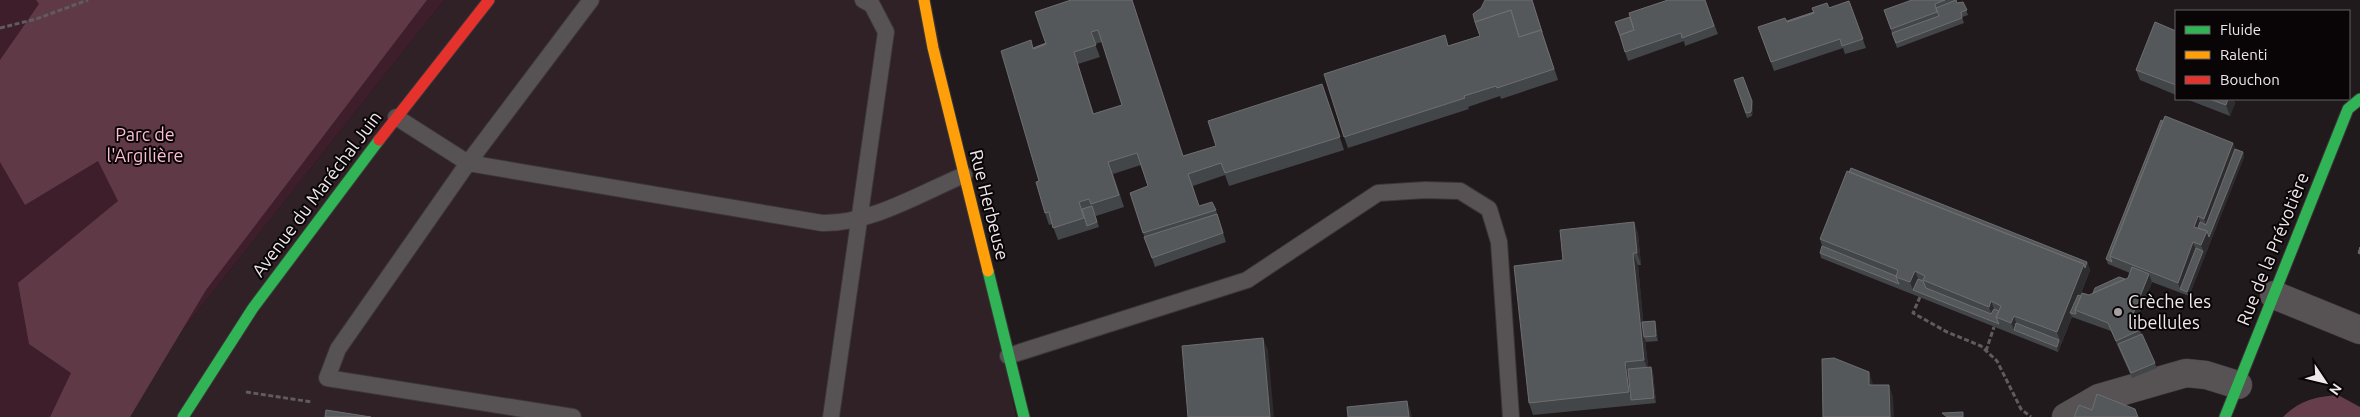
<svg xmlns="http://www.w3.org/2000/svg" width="2360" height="417" viewBox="0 0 2360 417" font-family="Ubuntu,sans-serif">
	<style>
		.built { fill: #2f2126 }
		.green { fill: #3d1e2a }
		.forest { fill: #603947 }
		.water { fill: #653d4b }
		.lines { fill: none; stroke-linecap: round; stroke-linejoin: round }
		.lane-casing { stroke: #3b3638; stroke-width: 18 }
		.street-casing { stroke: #3b3638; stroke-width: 29 }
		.fast-casing { stroke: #3b3638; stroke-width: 13 }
		.slow-casing { stroke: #3b3638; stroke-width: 13 }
		.jam-casing { stroke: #3b3638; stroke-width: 13 }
		.path { stroke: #605c5e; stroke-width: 3; stroke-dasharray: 5 2.5; stroke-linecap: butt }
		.lane { stroke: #575254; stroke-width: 16 }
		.street { stroke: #575254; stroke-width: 28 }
		.fast { stroke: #30b455; stroke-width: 11 }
		.slow { stroke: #ff9f0a; stroke-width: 11 }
		.jam { stroke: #e5322d; stroke-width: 11 }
		.wall { fill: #434648; fill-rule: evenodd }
		.shaded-wall { fill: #2d2d30 }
		.building { fill: #55585a; stroke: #6e6e70; fill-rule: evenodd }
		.poi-dot { fill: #a7a0a2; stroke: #090506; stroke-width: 2 }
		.labels { text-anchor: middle; stroke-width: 4; stroke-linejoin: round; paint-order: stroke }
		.park-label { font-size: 18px; fill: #fcbed3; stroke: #090506 }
		.street-label { font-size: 18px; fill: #efe8ea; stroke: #090506 }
		.poi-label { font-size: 18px; fill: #efe8ea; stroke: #090506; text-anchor: start }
	</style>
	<rect width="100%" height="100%" fill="#201a1d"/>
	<path class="built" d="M444,0H931L1016,417H114Z"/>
	<path class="green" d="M0,0H444L114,417H0Z"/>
	<path class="forest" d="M36,0H427L206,290L130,417H50L71,373L29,344L18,283L118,201L98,161L25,205L0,162V60L39,4Z"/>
	<path class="water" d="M2338,395L2360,407V417H2283C2300,400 2315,397 2338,395Z"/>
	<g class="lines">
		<defs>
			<path id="lane" d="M396,117L468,163L822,223C871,224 919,194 964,175
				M1008,356L1247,280L1378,193L1425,190L1460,191L1489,209L1499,242L1511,417
				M573,417L327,378L338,349L468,163L591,0
				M831,417L886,32L872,5L863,0"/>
			<path id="street" d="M2274,295L2360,330
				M2066,417L2099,398L2186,373L2206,375L2238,385"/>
			<path id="fast" d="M988,271L1024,417
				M183,417L253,308L379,140
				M2225,417L2348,109L2360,99"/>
			<path id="slow" d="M924,0L933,48L988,271"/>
			<path id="jam" d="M379,140L489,0"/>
		</defs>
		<use href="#lane" class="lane-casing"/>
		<use href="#street" class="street-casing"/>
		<use href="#fast" class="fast-casing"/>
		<use href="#slow" class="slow-casing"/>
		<use href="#jam" class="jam-casing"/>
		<path class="path" d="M0,28L36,19L88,0
			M1920,297L1913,313L1947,332L1981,346L1997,361L2021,409L2031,417
			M1986,351L1994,327
			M246,392L312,402"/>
		<use href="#lane" class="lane"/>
		<use href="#street" class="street"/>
		<use href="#fast" class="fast"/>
		<use href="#slow" class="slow"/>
		<use href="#jam" class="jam"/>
	</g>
	<path class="wall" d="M1071,0H1132L1183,156L1216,146L1326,96L1344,150L1229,186L1225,175L1193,186L1199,206L1216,210L1226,242L1155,267L1143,233L1148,186L1141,165L1113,174L1124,207L1096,216L1095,214L1099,227L1058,240L1052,224L1049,225L1045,213L1039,181L1033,48L1046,43ZM1102,42L1122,105L1094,114L1078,64L1100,57L1095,44Z
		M1532,0L1558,80L1501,99L1500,96L1468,107L1469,109L1348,148L1344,137L1449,46L1480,36L1481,8Z
		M1705,0L1718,34L1685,46L1684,41L1628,61L1615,22Z
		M1912,0H1956L1957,3L1963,2L1968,15L1962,17L1964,23L1897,48L1884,10Z
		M1849,1L1866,48L1845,54L1843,48L1774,71L1758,27L1787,22Z
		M2176,31V95L2140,80L2136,70Z
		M1743,77L1753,106L1752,116L1747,118L1734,80Z
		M2186,99H2233L2235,103L2230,116Z
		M2233,143L2235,149L2243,152L2244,157L2189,296L2152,282L2136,322L2157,368L2132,378L2111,331L2072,317L2058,352L1821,258L1820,253L1822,246L1820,239L2087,262L2090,270L2080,296L2089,295L2128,278L2130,273L2108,264L2106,259Z
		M1634,222L1638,234L1641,265H1638L1643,322L1656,326L1658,341L1646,342L1645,340L1648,367H1651L1653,372L1656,403L1533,415L1529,403L1563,260Z"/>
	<path class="shaded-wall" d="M2228,99H2233L2235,103L2230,116L2226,105Z
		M1752,101L1753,106L1752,116L1751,112Z
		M2233,143L2237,154L2208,229L2204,219Z
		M2243,152L2244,157L2189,296L2187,292L2203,251L2201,245L2207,231Z
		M2198,216L2202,227L2197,233L2194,227Z
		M1634,222L1638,234L1641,265L1637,253Z
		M2193,242L2197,253L2180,289L2178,283Z
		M1633,253L1638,265L1645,337H1644L1645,340L1649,372L1644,360Z
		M2087,262L2090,270L2073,313H2070L2072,317L2061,344L2057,332L2084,264Z
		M1915,271L1920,283L1913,290L1910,282Z
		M2149,274L2152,282L2136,322L2133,314Z
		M1991,301L1996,314L1993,319L1989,307Z
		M2014,316L2018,328L2014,330L2011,323Z
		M1655,321L1656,326L1658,341L1656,336Z
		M1263,338L1268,350L1274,417H1270Z
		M2059,340L2061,344L2058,352L2057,347Z
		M1625,362L1629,374L1631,400L1629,392Z
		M1651,367L1653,372L1656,403L1654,398Z
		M1869,372L1873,384L1874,397L1869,385Z
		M1889,385L1893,397L1894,417H1890Z
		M1407,401L1411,412L1412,417H1409Z"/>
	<path class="building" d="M1071,0H1132L1183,156L1216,146L1208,121L1322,84L1340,137L1225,173L1221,163L1188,174L1199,206L1212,202L1216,210L1143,233L1130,193L1148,186L1137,153L1108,162L1119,195L1091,204L1089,199L1079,202L1084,218L1053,228L1049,212L1045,213L1036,182L1039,181L1001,51L1031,40L1033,49L1046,44L1035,12ZM1098,30L1122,105L1093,114L1074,52L1096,45L1091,32Z
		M1485,0H1532L1542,32L1541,30L1519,37L1511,10L1475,22L1473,14L1481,8Z
		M1668,0H1705L1714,26L1682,38L1681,33L1625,52L1620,35L1634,30L1629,13Z
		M1912,0H1945L1935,4L1937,12L1891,29L1884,10Z
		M1956,0L1957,3L1963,2L1967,10L1961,12L1962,18L1896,43L1892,33L1939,16L1936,8Z
		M1849,1L1863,39L1842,46L1840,39L1771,62L1758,27L1785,18L1787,22L1814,13L1812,8L1827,3L1829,8Z
		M1511,10L1519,37L1541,30L1554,69L1497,88L1496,86L1464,96L1465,98L1344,137L1324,74L1445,35L1448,46L1480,36L1475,22Z
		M1814,12V13L1787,22V21Z
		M1630,17L1634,30L1620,35L1615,22Z
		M2155,22L2176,31V85L2136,70Z
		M1046,43V44L1034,49L1033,48Z
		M1743,77L1752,101L1751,112L1746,113L1734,80Z
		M2209,99H2228L2226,105Z
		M2165,116L2233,143L2204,219L2198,216L2194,227L2207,231L2201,245L2193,242L2178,283L2110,256Z
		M2161,120L2163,121L2110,256L2112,262L2106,259Z
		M2235,149L2243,152L2209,237L2207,231L2198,228L2200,222L2206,225Z
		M1851,168L2087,262L2085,268L2084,264L1849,172Z
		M1847,171L2084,264L2057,332L2014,316L2011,323L1996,317L2001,306L1991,301L1989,307L1923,280L1925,276L1915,271L1910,282L1896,277L1898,270L1820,239Z
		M1092,206L1097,222L1087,226L1082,209Z
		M1217,214L1223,233L1152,258L1144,237Z
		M1634,222L1637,253H1633L1644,360L1625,362L1629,392L1529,403L1514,266L1563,260L1560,230Z
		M1822,246L1896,276V277L1899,284L1820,253Z
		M2360,247V254L2358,253Z
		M2196,248L2203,251L2187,292L2180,289Z
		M2132,267L2149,274L2133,314L2140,330L2116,341L2108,323L2075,310L2082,293L2089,295L2128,278Z
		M2119,277L2125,279L2093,293L2095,288Z
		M1918,279L1923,281L1926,288L1991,314L1994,309L1999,311L1996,317L1999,324L1913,290Z
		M2078,295L2081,296L2075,310L2076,314L2070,313Z
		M1655,321L1656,336L1644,337L1642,322Z
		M2016,323L2059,340L2057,347L2014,330Z
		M2142,334L2155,363L2131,373L2118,344Z
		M1263,338L1270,417H1188L1182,346Z
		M1834,358L1869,372V385H1889L1890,417H1823L1822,359Z
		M1651,367L1654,398L1631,400L1628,369Z
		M2097,394L2135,409L2138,417H2074L2079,405L2092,410Z
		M1407,401L1409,417H1348L1347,407Z
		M326,410L371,417H325Z
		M1963,412V417H1947L1942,413Z"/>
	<circle class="poi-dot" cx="2118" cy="312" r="5"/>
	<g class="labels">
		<g class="park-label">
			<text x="145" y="141">Parc de<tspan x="145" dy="21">l'Argilière</tspan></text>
		</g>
		<g class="street-label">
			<text transform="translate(317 194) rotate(-53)" y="6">Avenue du Maréchal Juin</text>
			<text transform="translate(989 205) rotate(76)" y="6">Rue Herbeuse</text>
			<text transform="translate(2273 249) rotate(-68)" y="6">Rue de la Prévotière</text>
		</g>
		<g class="poi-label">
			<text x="2128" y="308">Crèche les<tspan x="2128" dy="21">libellules</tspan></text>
		</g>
	</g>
	<rect x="2175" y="10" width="175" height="90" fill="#090506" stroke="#656061"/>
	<rect x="2185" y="26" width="25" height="8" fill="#30b455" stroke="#656061"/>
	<text x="2220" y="35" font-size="15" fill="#efe8ea">Fluide</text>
	<rect x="2185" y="51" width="25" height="8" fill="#ff9f0a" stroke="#656061"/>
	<text x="2220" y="60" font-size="15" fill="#efe8ea">Ralenti</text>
	<rect x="2185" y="76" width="25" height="8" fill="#e5322d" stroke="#656061"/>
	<text x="2220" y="85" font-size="15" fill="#efe8ea">Bouchon</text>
	<g transform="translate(2325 382) rotate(125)" stroke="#090506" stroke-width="4" paint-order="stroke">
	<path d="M0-4L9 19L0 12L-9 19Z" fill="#efe8ea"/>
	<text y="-8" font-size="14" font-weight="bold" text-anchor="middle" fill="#efe8ea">N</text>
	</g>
</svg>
